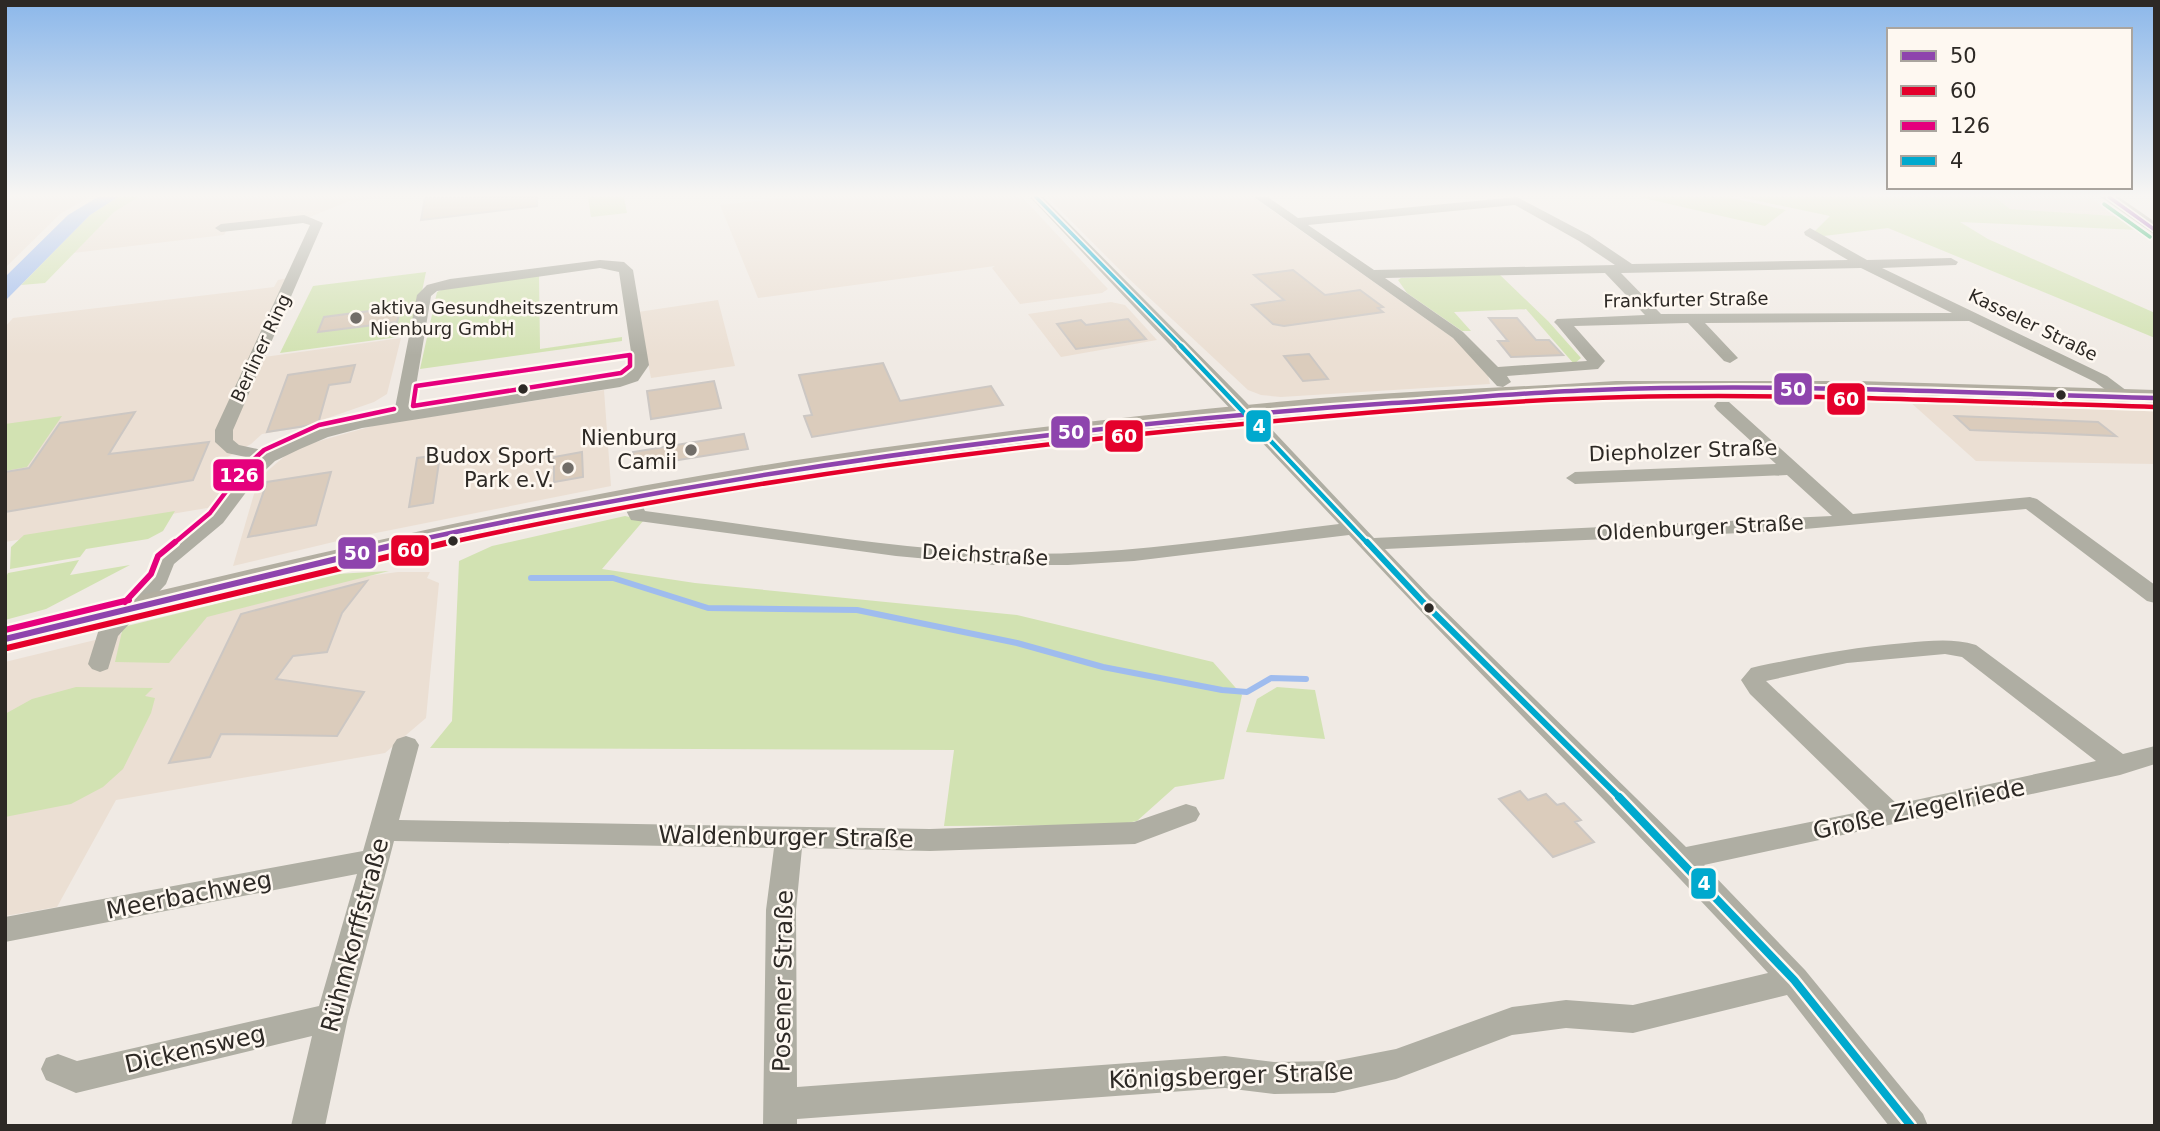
<svg xmlns="http://www.w3.org/2000/svg" width="2160" height="1131" viewBox="0 0 2160 1131" font-family="'DejaVu Sans',sans-serif">
	<style>
		.built { fill: #ebdfd3 }
		.green { fill: #d2e2b2 }
		.water { fill: #9fbcee }
		.lines { fill: none; stroke-linecap: round; stroke-linejoin: round }
		.stream { stroke: #9fbcee; stroke-width: 6 }
		.building { fill: #dbccbc; stroke: #ccc7c3; stroke-width: 2 }
		.minor { fill: #afaea3; fill-rule: evenodd }
		.tertiary { fill: #afaea3; fill-rule: evenodd }
		.primary { fill: #b2aea1; fill-rule: evenodd }
		.bus-1-far2-casing { stroke: #fef8f1; stroke-width: 7 }
		.bus-1-far1-casing { stroke: #fef8f1; stroke-width: 9 }
		.bus-1-casing { stroke: #fef8f1; stroke-width: 11 }
		.bus-2-far1-casing { stroke: #fef8f1; stroke-width: 9 }
		.bus-2-casing { stroke: #fef8f1; stroke-width: 11 }
		.bus-3-far1-casing { stroke: #fef8f1; stroke-width: 9 }
		.bus-3-casing { stroke: #fef8f1; stroke-width: 11 }
		.bus-4-far3-casing { stroke: #fef8f1; stroke-width: 7 }
		.bus-4-far2-casing { stroke: #fef8f1; stroke-width: 9 }
		.bus-4-far1-casing { stroke: #fef8f1; stroke-width: 11 }
		.bus-4-casing { stroke: #fef8f1; stroke-width: 13 }
		.bus-5-casing { stroke: #fef8f1; stroke-width: 7 }
		.bus-1-far2 { stroke: #8e44ad; stroke-width: 3.5 }
		.bus-1-far1 { stroke: #8e44ad; stroke-width: 4.5 }
		.bus-1 { stroke: #8e44ad; stroke-width: 6 }
		.bus-2-far1 { stroke: #e4002b; stroke-width: 4.5 }
		.bus-2 { stroke: #e4002b; stroke-width: 6 }
		.bus-3-far1 { stroke: #e5007d; stroke-width: 4.5 }
		.bus-3 { stroke: #e5007d; stroke-width: 6 }
		.bus-4-far3 { stroke: #00a9ce; stroke-width: 3.5 }
		.bus-4-far2 { stroke: #00a9ce; stroke-width: 4.5 }
		.bus-4-far1 { stroke: #00a9ce; stroke-width: 6 }
		.bus-4 { stroke: #00a9ce; stroke-width: 8 }
		.bus-5 { stroke: #00a651; stroke-width: 3.5 }
		.poi-dot { fill: #716d68; stroke: #fef8f1; stroke-width: 2.5 }
		.bus-dot { fill: #2d2925; stroke: #fef8f1; stroke-width: 2.5 }
		.labels { text-anchor: middle; stroke-width: 5; stroke-linejoin: round; paint-order: stroke }
		.far-street-label { font-size: 18px; fill: #2d2925; stroke: #fef8f1 }
		.far-poi-label { font-size: 18px; fill: #2d2925; stroke: #fef8f1; text-anchor: start }
		.poi-label { font-size: 21px; fill: #2d2925; stroke: #fef8f1; text-anchor: end }
		.street-label { font-size: 21px; fill: #2d2925; stroke: #fef8f1 }
		.near-street-label { font-size: 24px; fill: #2d2925; stroke: #fef8f1 }
		.line-badge { stroke: #fef8f1; stroke-width: 2.5 }
		.badge-label { font-size: 19px; text-anchor: middle; font-weight: bold; fill: #fff }
	</style>
	<rect width="100%" height="100%" fill="#f0eae4"/>
	<path class="built" d="M14,197H90L60,214L5,268V200Z
		M139,197H386L349,201L310,217L229,226L224,235L73,253L114,212Z
		M790,197H1022L1108,289L1102,293L1020,304L992,268L995,266L758,298L720,205Z
		M1047,197H1253L1456,340L1487,371L1490,384L1281,397L1261,395L1248,390L1127,277Z
		M1995,197H2090L2115,216L2010,209Z
		M288,278L257,358L401,338L387,394L374,402L325,419L317,425L262,434L251,444L224,459L232,464L213,507L5,542V327L13,318L274,287L278,280Z
		M718,300L735,366L651,378L638,312Z
		M1111,302L1125,305L1157,340L1061,357L1028,314Z
		M604,390L611,486L346,539L233,566L254,494L265,473L286,455L305,445L376,425Z
		M1909,401L2155,410V464L1976,461Z
		M398,572H430L427,578L439,583L426,718L385,753L116,800L57,907L5,916V662L345,579Z"/>
	<path class="green" d="M118,197H139L114,212L45,283L21,285L90,215Z
		M588,197H624L627,213L591,217Z
		M1639,197H1727L1786,210L1765,226Z
		M1740,197H1995L2010,209L2115,216L2138,230L1960,222L1988,239L2155,313V338L1888,228L1824,236L1814,232L1830,216Z
		M426,272L413,335L280,353L313,286Z
		M1499,274L1548,321L1581,358L1574,364L1526,309L1454,312L1471,331H1462L1407,293L1398,280L1401,278Z
		M539,275L540,349L622,337V341L420,369L437,292L443,289Z
		M626,373L608,381L499,395L492,398L432,407L411,406Z
		M62,416L27,467L5,471V424Z
		M175,511L163,531L148,539L86,549L80,557L10,569L11,547L24,535Z
		M625,516L644,520L602,569L695,583L1017,615L1213,662L1242,695L1224,779L1175,787L1137,821L1117,825L944,826L954,750L430,748L452,721L459,561L492,546Z
		M79,560L70,575L130,565L46,609L5,620V579L8,573Z
		M389,571L207,617L169,663L115,662L123,627L336,574Z
		M76,687L153,688L145,696L155,698L151,713L123,769L103,787L71,804L5,817V714L32,699Z
		M1277,687L1315,690L1325,739L1246,732L1257,699Z"/>
	<path class="water" d="M98,197H118L90,215L5,301V277L68,215Z"/>
	<g class="lines">
		<path class="stream" d="M531,578H613L708,608L857,610L1017,643L1103,667L1222,690L1247,692L1271,678L1306,679"/>
	</g>
	<path class="building" d="M537,197V206L421,220L425,198Z
		M1293,270L1325,295L1360,290L1383,307L1378,308L1383,312L1284,326L1273,324L1252,305L1284,300L1254,275Z
		M401,307L397,322L318,332L324,317Z
		M1489,318H1517L1536,340H1549L1563,355L1511,357L1498,341H1508Z
		M1128,319L1146,339L1076,349L1057,324L1081,320L1086,325Z
		M1309,354L1328,379L1303,381L1284,356Z
		M883,363L900,401L991,386L1003,405L812,437L804,416L812,415L799,375Z
		M355,365L350,382L329,385L318,424L267,432L288,375Z
		M714,381L721,408L651,419L647,391Z
		M135,412L109,454L209,442L193,480L5,512V472L29,468L60,423Z
		M1955,416L2098,422L2116,436L1970,430Z
		M744,434L748,449L634,467L633,452Z
		M582,452L583,477L554,482V457Z
		M440,455L433,503L409,507L417,458Z
		M331,472L316,525L248,537L267,482Z
		M367,581L342,613L327,652L293,656L276,679L364,692L337,736L221,734L210,757L169,763L241,614Z
		M1520,791L1528,800L1546,794L1557,805L1564,803L1581,820L1575,822L1594,842L1553,857L1499,799Z"/>
	<g class="lines">
		<path class="minor" d="M1030,197H1043L1244,400L1374,538L1832,516L1787,475L1575,484L1566,478L1575,472L1776,464L1717,410L1714,406L1717,402H1729L1853,514L2030,497L2037,499L2155,585V603L2147,601L2026,509L1783,531L1385,549L1431,597L1686,847L1869,810L1750,694L1741,680L1751,668L1759,666C1808,656 1855,647 1905,643C1930,641 1952,638 1976,645L2123,754L2155,746V764L2120,775L1704,865L1805,970L1923,1114L1928,1126H1889L1787,995L1633,1033L1566,1028L1512,1035L1396,1079L1334,1093L1274,1094L1225,1088L797,1119V1126H763L766,910L774,848L394,841L348,1017L325,1126H291L312,1036L76,1093L46,1080L41,1069L46,1058L58,1054L77,1061L319,1006L357,874L5,942V917L363,851L393,745L397,739L406,736L415,739L419,745L399,820L930,829L1134,822L1186,804L1196,807L1200,814L1196,821L1135,844L930,851L802,848L796,910L797,1087L1225,1056L1274,1062L1334,1061L1396,1049L1512,1007L1566,1000L1633,1005L1768,973C1631,823 1486,683 1349,535L1134,561L1068,565H995L896,556L631,520L619,497L629,491L636,493L645,511C761,526 878,547 994,553C1109,558 1225,538 1339,524ZM1945,654L1962,657L2096,761L1897,804L1766,681L1847,663Z
			M1254,197H1268L1298,218L1517,197L1589,235L1632,264L1848,260L1805,235L1804,232L1810,228L1867,260L1951,258L1958,262L1956,265L1882,268L2107,376L2135,397L2133,401H2121L2095,382L1969,321L1705,323L1738,358L1730,363L1724,361L1688,323L1574,326L1605,361L1598,369L1507,376L1511,382L1503,387L1497,386L1453,338ZM1515,205L1579,241L1615,265L1374,270L1308,225ZM1861,268L1952,313L1661,314L1621,273ZM1605,273L1645,315L1557,319L1554,322L1557,325L1587,361L1498,367L1463,332L1385,278Z
			M304,215L323,223L233,430V440L239,445L267,451L316,429L394,413L417,295L427,285L450,279L600,260L624,262L633,270L649,365L638,381L620,387L362,428L328,437L300,449L275,461L256,479L223,523L174,564L166,584L118,636L108,669L100,672L92,669L88,664L99,629L148,577L158,558L209,515L242,471L255,459L227,453L215,442V430L310,225L303,223L221,232L215,228L221,224ZM600,268L619,272L633,365L626,375L412,410L431,296L437,291Z"/>
		<path class="tertiary" d="M2101,197H2119L2155,222V235Z"/>
		<path class="primary" d="M1616,381H1857L2155,390V406C1977,401 1798,393 1620,397C1555,398 1489,405 1424,409C1123,428 822,467 526,526C351,561 178,608 5,650V627C277,563 548,496 824,456C978,434 1133,415 1288,401C1397,391 1507,388 1616,381Z"/>
		<defs>
			<path id="bus-1-far2" d="M2109,197L2155,230"/>
			<path id="bus-1-far1" d="M399,544C726,473 1058,426 1392,403C1460,399 1528,392 1596,390C1782,383 1969,393 2155,398"/>
			<path id="bus-1" d="M5,639L407,542"/>
			<path id="bus-2-far1" d="M442,544C712,485 988,447 1264,422C1384,411 1506,400 1627,397C1803,393 1979,402 2155,407"/>
			<path id="bus-2" d="M7,648L450,542"/>
			<path id="bus-3-far1" d="M630,355V366L621,373L413,406L416,386Z
				M173,544L210,513L243,469L264,450L319,425L394,409"/>
			<path id="bus-3" d="M125,602L151,574L158,556L175,542
				M5,630L129,600"/>
			<path id="bus-4-far3" d="M1036,197L1183,348"/>
			<path id="bus-4-far2" d="M1181,346L1368,544"/>
			<path id="bus-4-far1" d="M1367,542L1423,602L1621,799"/>
			<path id="bus-4" d="M1619,797L1794,980L1911,1126"/>
			<path id="bus-5" d="M2104,204L2150,237"/>
		</defs>
		<use href="#bus-1-far2" class="bus-1-far2-casing"/>
		<use href="#bus-1-far1" class="bus-1-far1-casing"/>
		<use href="#bus-1" class="bus-1-casing"/>
		<use href="#bus-2-far1" class="bus-2-far1-casing"/>
		<use href="#bus-2" class="bus-2-casing"/>
		<use href="#bus-3-far1" class="bus-3-far1-casing"/>
		<use href="#bus-3" class="bus-3-casing"/>
		<use href="#bus-4-far3" class="bus-4-far3-casing"/>
		<use href="#bus-4-far2" class="bus-4-far2-casing"/>
		<use href="#bus-4-far1" class="bus-4-far1-casing"/>
		<use href="#bus-4" class="bus-4-casing"/>
		<use href="#bus-5" class="bus-5-casing"/>
		<use href="#bus-1-far2" class="bus-1-far2"/>
		<use href="#bus-1-far1" class="bus-1-far1"/>
		<use href="#bus-1" class="bus-1"/>
		<use href="#bus-2-far1" class="bus-2-far1"/>
		<use href="#bus-2" class="bus-2"/>
		<use href="#bus-3-far1" class="bus-3-far1"/>
		<use href="#bus-3" class="bus-3"/>
		<use href="#bus-4-far3" class="bus-4-far3"/>
		<use href="#bus-4-far2" class="bus-4-far2"/>
		<use href="#bus-4-far1" class="bus-4-far1"/>
		<use href="#bus-4" class="bus-4"/>
		<use href="#bus-5" class="bus-5"/>
	</g>
	<linearGradient id="sky" x2="0" y2="1"><stop stop-color="#8bb7ea"/><stop offset="0.55" stop-color="#f8f6f3"/><stop offset="1" stop-color="#f8f6f3" stop-opacity="0"/></linearGradient>
	<rect width="2160" height="355" fill="url(#sky)"/>
	<g class="poi-dot">
		<circle cx="356" cy="318" r="7"/>
		<circle cx="691" cy="450" r="7"/>
		<circle cx="568" cy="468" r="7"/>
	</g>
	<g class="bus-dot">
		<circle cx="523" cy="389" r="6"/>
		<circle cx="2061" cy="395" r="6"/>
		<circle cx="453" cy="541" r="6"/>
		<circle cx="1429" cy="608" r="6"/>
	</g>
	<g class="labels">
		<g class="far-street-label">
			<text transform="translate(1686 300) rotate(-1)" y="6">Frankfurter Straße</text>
			<text transform="translate(2033 325) rotate(26)" y="6">Kasseler Straße</text>
			<text transform="translate(261 348) rotate(-65)" y="6">Berliner Ring</text>
		</g>
		<g class="far-poi-label">
			<text x="370" y="314">aktiva Gesundheitszentrum<tspan x="370" dy="21">Nienburg GmbH</tspan></text>
		</g>
		<g class="poi-label">
			<text x="677" y="445">Nienburg<tspan x="677" dy="24">Camii</tspan></text>
			<text x="554" y="463">Budox Sport<tspan x="554" dy="24">Park e.V.</tspan></text>
		</g>
		<g class="street-label">
			<text transform="translate(1683 451) rotate(-2)" y="7">Diepholzer Straße</text>
			<text transform="translate(1700 528) rotate(-3)" y="7">Oldenburger Straße</text>
			<text transform="translate(985 555) rotate(3)" y="7">Deichstraße</text>
		</g>
		<g class="near-street-label">
			<text transform="translate(1919 809) rotate(-12)" y="8">Große Ziegelriede</text>
			<text transform="translate(786 837) rotate(1)" y="8">Waldenburger Straße</text>
			<text transform="translate(189 895) rotate(-11)" y="8">Meerbachweg</text>
			<text transform="translate(355 935) rotate(-75)" y="8">Rühmkorffstraße</text>
			<text transform="translate(783 981) rotate(-89)" y="8">Posener Straße</text>
			<text transform="translate(195 1049) rotate(-13)" y="8">Dickensweg</text>
			<text transform="translate(1231 1076) rotate(-2)" y="8">Königsberger Straße</text>
		</g>
	</g>
	<g class="line-badge">
		<rect x="1773" y="372" width="40" height="34" rx="7" fill="#8e44ad"/>
		<rect x="1826" y="382" width="40" height="34" rx="7" fill="#e4002b"/>
		<rect x="1245" y="409" width="27" height="34" rx="7" fill="#00a9ce"/>
		<rect x="1050" y="415" width="41" height="34" rx="7" fill="#8e44ad"/>
		<rect x="1104" y="419" width="40" height="34" rx="7" fill="#e4002b"/>
		<rect x="212" y="458" width="53" height="34" rx="7" fill="#e5007d"/>
		<rect x="390" y="534" width="40" height="33" rx="7" fill="#e4002b"/>
		<rect x="337" y="536" width="40" height="34" rx="7" fill="#8e44ad"/>
		<rect x="1690" y="867" width="27" height="33" rx="7" fill="#00a9ce"/>
	</g>
	<g class="badge-label">
		<text x="1793" y="396">50</text>
		<text x="1846" y="406">60</text>
		<text x="1259" y="433">4</text>
		<text x="1071" y="439">50</text>
		<text x="1124" y="443">60</text>
		<text x="239" y="482">126</text>
		<text x="410" y="557">60</text>
		<text x="357" y="560">50</text>
		<text x="1704" y="890">4</text>
	</g>
	<rect width="2160" height="1131" fill="none" stroke="#2d2925" stroke-width="14"/>
	<rect x="1887" y="28" width="245" height="161" fill="#fef8f1" stroke="#aaa59f" stroke-width="2"/>
	<rect x="1901" y="51" width="35" height="10" fill="#8e44ad" stroke="#aaa59f" stroke-width="2"/>
	<text x="1950" y="63" font-size="21" fill="#2d2925">50</text>
	<rect x="1901" y="86" width="35" height="10" fill="#e4002b" stroke="#aaa59f" stroke-width="2"/>
	<text x="1950" y="98" font-size="21" fill="#2d2925">60</text>
	<rect x="1901" y="121" width="35" height="10" fill="#e5007d" stroke="#aaa59f" stroke-width="2"/>
	<text x="1950" y="133" font-size="21" fill="#2d2925">126</text>
	<rect x="1901" y="156" width="35" height="10" fill="#00a9ce" stroke="#aaa59f" stroke-width="2"/>
	<text x="1950" y="168" font-size="21" fill="#2d2925">4</text>
</svg>
